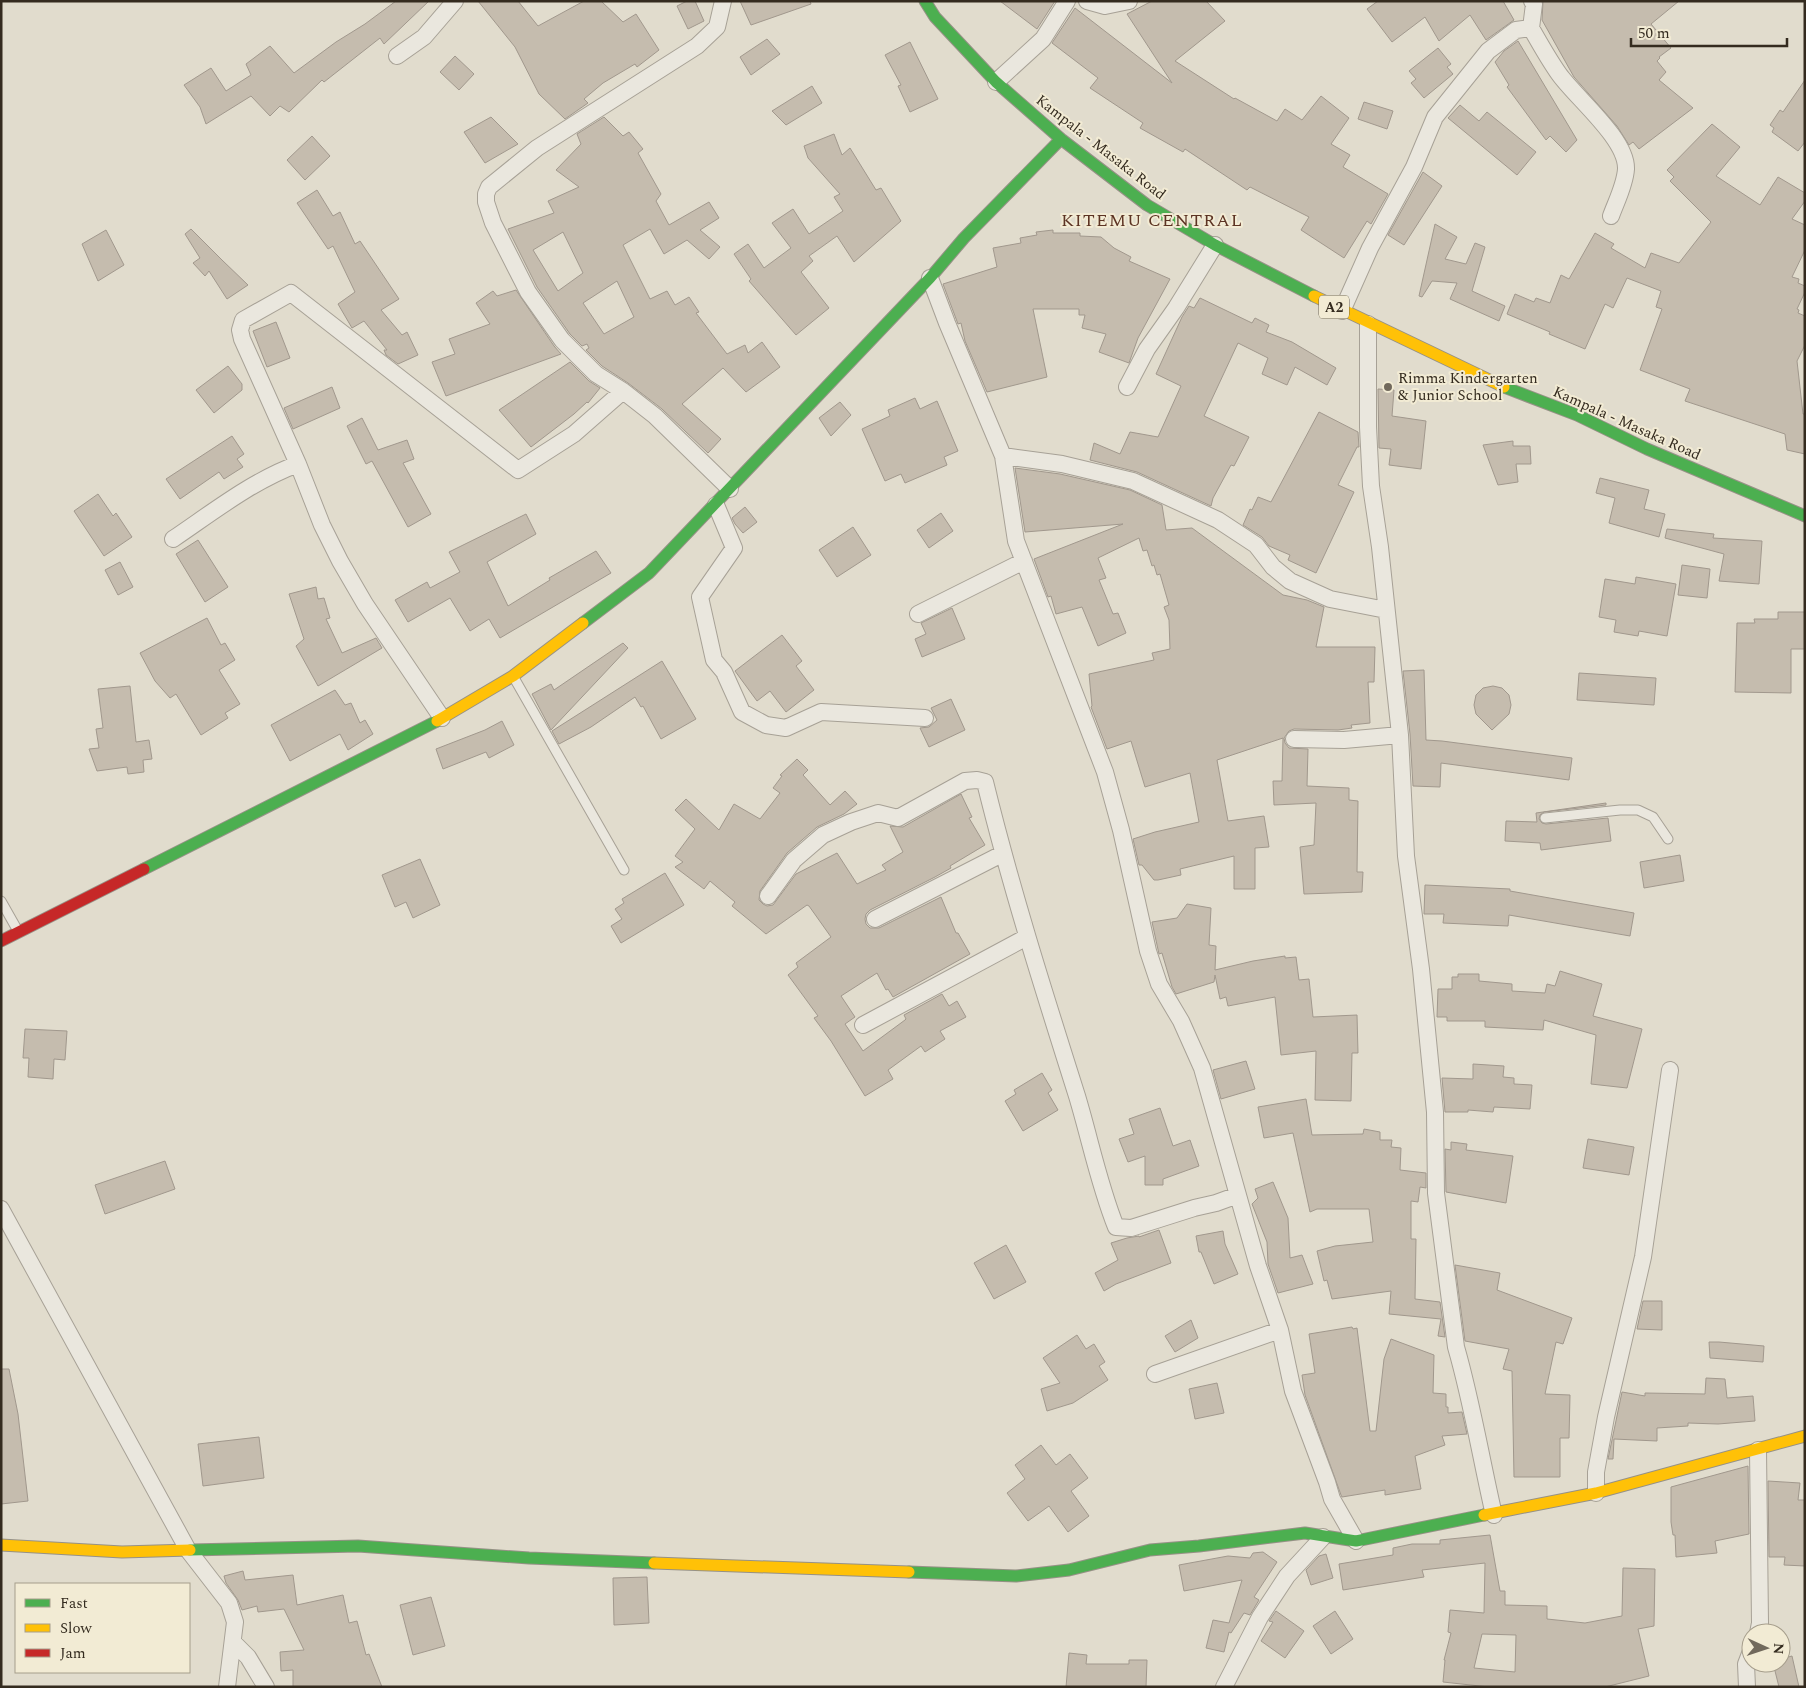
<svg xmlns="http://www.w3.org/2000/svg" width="1806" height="1688" viewBox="0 0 1806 1688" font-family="Spectral,serif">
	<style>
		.building { fill: #c5bcae; stroke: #a1988d; fill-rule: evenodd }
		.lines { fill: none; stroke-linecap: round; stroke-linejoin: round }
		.lane-casing { stroke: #a7a196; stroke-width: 11 }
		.street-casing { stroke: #a7a196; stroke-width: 18 }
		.fast-casing { stroke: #969186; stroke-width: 13 }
		.slow-casing { stroke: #969186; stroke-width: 13 }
		.jam-casing { stroke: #969186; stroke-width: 13 }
		.lane { stroke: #eae7de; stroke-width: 9 }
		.street { stroke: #eae7de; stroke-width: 16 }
		.fast { stroke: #4caf50; stroke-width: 11 }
		.slow { stroke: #ffc107; stroke-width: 11 }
		.jam { stroke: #c62828; stroke-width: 11 }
		.poi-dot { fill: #71695c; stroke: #f2ebd4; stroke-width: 2 }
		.labels { text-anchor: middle; stroke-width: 4; stroke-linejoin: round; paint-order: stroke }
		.shield { fill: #f2ebd4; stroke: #6d6555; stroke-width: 1 }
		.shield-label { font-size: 14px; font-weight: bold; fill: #342b1f }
		.street-label { font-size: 15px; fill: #342b1f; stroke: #f2ebd4 }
		.poi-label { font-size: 15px; fill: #342b1f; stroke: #f2ebd4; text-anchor: start }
		.quarter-label { font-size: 18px; letter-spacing: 1px; fill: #5c3323; stroke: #f2ebd4 }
	</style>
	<rect width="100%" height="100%" fill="#e1dccd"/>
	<path class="building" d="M396,1H429L384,44L380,38L324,82L322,80L289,112L280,106L270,116L251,96L206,124L200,107L184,85L211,68L226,91L251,75L246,64L270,46L294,73L336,42L365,24Z
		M478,1H518L538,26L584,1H601L623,22L636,14L659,50L637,67L635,64L603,83L584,99L588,103L565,119L539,94L515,47Z
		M687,1H695L704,21L688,29L677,6Z
		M740,1H810L811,4L751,25Z
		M1000,1H1055L1037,29Z
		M1152,1H1206L1225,21L1175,61L1234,99L1235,98L1277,121L1285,109L1302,120L1321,96L1349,118L1331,144L1350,155L1343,167L1388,194L1371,224L1367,221L1344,258L1301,230L1309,217L1250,187L1247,190L1185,149L1183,152L1140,128L1143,123L1090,88L1098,78L1052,43L1075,8L1172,83L1127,14Z
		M1378,1H1503L1514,20L1486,40L1470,15L1439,41L1425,17L1392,42L1367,9Z
		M1543,1H1679L1651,24L1671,48L1659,57L1660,58L1657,61L1666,72L1659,80L1693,108L1639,149L1633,142L1629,145L1617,126L1574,77L1542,20Z
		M767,39L780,54L751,75L740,57Z
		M1518,41L1577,140L1566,152L1550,136L1546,140L1507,87L1509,85L1495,62L1504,51Z
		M910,42L938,99L910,112L898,86L901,85L885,55Z
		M1438,48L1451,64L1447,67L1453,74L1424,98L1411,83L1416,79L1409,71Z
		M455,56L474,74L459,90L440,72Z
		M1805,80V142L1798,151L1772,132L1774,128L1770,125L1780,110L1783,112Z
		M812,86L822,103L786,125L772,111Z
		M1364,102L1393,111L1387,129L1358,119Z
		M1460,105L1479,121L1487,112L1536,152L1517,175L1448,118Z
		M491,117L518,144L485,163L464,132Z
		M604,117L623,136L629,132L643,149L638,153L661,194L656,201L669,225L709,202L719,218L700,230L720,247L709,259L687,240L664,254L650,229L623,245L650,299L667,291L675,305L689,297L699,312L696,313L727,354L745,345L748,353L762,342L780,367L746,392L723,368L682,404L721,439L708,453L662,409L628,383L602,366L586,350L589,348L587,344L582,346L570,334L537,287L508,229L554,213L548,201L579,187L556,170L581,144L577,134ZM563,232L583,273L558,291L533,250ZM617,281L634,317L604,334L583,303Z
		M1712,124L1740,147L1716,176L1760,205L1778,177L1805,193V201L1792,219L1805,225V250L1792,277L1799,279L1798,283L1805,286V292L1797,309L1799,310L1798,313L1805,316V345L1797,361L1803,414H1805V454L1787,450L1785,434L1685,401L1690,389L1640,370L1662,309L1656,307L1661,291L1627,278L1613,308L1605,304L1585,349L1549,334L1550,332L1507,314L1515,294L1534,302L1536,298L1550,303L1561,275L1569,279L1595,233L1614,244L1611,248L1645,268L1651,253L1679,263L1711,222L1670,181L1674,177L1667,170Z
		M834,134L842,155L850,148L876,190L881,188L901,221L854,262L837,236L809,256L813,261L801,272L829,308L796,335L749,281L751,279L734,254L748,244L764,268L791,248L772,223L793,209L809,234L843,211L834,197L840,194L808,158L804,146Z
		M312,136L330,156L305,180L287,160Z
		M1423,172L1442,186L1404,245L1388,235Z
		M317,190L333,216L340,212L355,244L360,241L399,299L381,310L402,335L407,332L418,355L398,364L386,355L384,350H387L364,321L352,328L338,304L355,292L333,246L328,249L297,203Z
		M1435,224L1457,237L1445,259L1466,264L1475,243L1485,247L1472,291L1505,306L1499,321L1450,299L1457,283L1432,281L1422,297L1419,296Z
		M191,229L222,260L248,285L227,299L209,271L205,276L193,263L200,258L185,234Z
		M106,230L124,265L98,281L82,244Z
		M1053,230V233H1080V236L1101,237L1114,248L1131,257L1129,261L1170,279L1138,338L1129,363L1099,352L1106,334L1082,328L1085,315H1079V309H1033L1047,377L987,392L965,341L961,323L958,324L943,284L997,267L993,248L1021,243L1020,238L1037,235L1036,232Z
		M516,290L554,346L561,354L446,396L432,362L455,354L449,339L490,324L476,303L493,291L497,296Z
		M1200,298L1252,323L1255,318L1269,325L1266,332L1292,342L1336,368L1327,385L1295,367L1287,385L1262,374L1268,358L1238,343L1204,416L1249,437L1234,466L1231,465L1213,498L1211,506L1137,472L1090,460L1094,443L1120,454L1130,432L1158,437L1181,386L1156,374L1182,317L1189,306L1194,308Z
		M276,322L290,358L267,367L253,331Z
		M570,362L589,381L600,388L588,403L587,402L574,414L531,447L499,410Z
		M228,366L242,384V390L214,413L196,390Z
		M332,387L340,408L293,429L284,408Z
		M1378,389L1394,390L1392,416L1426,421L1421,469L1389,465L1391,449L1379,448Z
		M915,398L920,409L937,401L958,451L944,457L947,465L905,483L901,474L885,481L862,429L890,416L888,410Z
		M840,402L851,415L831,436L819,418Z
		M1319,412L1358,432L1359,447H1357L1338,485L1354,492L1316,573L1288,560L1290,555L1269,546L1262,537L1243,525L1250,509L1252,510L1258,497L1271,502Z
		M362,418L378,450L407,440L414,459L403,463L431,514L408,527L372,461L366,464L347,426Z
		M232,436L244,454L237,459L243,467L224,479L219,472L180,499L166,479Z
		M1513,441V446H1530L1531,464H1516L1518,482L1498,485L1483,445Z
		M1015,468L1060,474L1130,490L1162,505L1166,530L1192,528L1283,595L1307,600L1324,607L1316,647H1375L1374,682H1368L1370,723L1351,725L1352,728L1338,730L1294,729L1289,731L1284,738L1285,743L1289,748L1308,749L1307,786L1349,788V800L1358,801L1357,872H1363L1362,892L1304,894L1300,847L1314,845L1316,803L1274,805L1273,781H1282L1283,738L1217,760L1228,821L1264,816L1269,847L1255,848V889H1234V856L1180,869L1181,875L1158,880H1154L1142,865H1139L1133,839L1155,832L1199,822L1190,773L1145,787L1131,741L1107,749L1091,707L1092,706L1089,674L1154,660L1152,653L1170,649L1169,620L1164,607L1169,605L1160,574L1157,575L1154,565L1152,566L1147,550L1143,551L1139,538L1098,558L1106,578L1099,580L1113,614L1118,613L1126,633L1098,646L1082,607L1056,614L1051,596L1048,597L1034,559L1123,524L1025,532Z
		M1600,478L1649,490L1644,509L1665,514L1659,537L1609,523L1615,498L1596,493Z
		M98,494L113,516L116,513L132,537L104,556L74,511Z
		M745,507L757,522L743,533L735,524L732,518Z
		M941,513L953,531L929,548L917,530Z
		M526,514L536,534L487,562L508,606L550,580L549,578L596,551L611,573L500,638L489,619L470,631L450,598L408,622L395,600L427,582L430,588L460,572L449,552Z
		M853,527L871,555L837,577L819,550Z
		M1667,529L1714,534L1713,538L1762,541L1759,584L1719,581L1724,554L1665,538Z
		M198,540L228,587L205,602L176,554Z
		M120,562L133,587L118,595L105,570Z
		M1682,565L1710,569L1707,598L1678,595Z
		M1636,577L1676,584L1667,636L1639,631L1638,636L1614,632L1616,620L1599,617L1605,579L1635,584Z
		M316,587L318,599L324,598L330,618L326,619L342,653L376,638L382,648L318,686L296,646L304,639L289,594Z
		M952,608L965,639L922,657L915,639L926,634L921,623Z
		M1778,612H1805V649H1791V693L1735,692L1737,623H1755L1754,619H1778Z
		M207,618L221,645L225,643L235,660L219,670L240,704L225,713L228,718L201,735L176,694L170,698L155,681L140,653Z
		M782,635L802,661L796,666L814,690L786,712L770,691L757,701L735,671Z
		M623,643L628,648L551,730L532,694L551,684L554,690Z
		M662,661L696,719L661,739L643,706L641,707L635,697L591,727L559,744L552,731Z
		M1424,670L1426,740L1442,741L1572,758L1569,780L1441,763L1440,787L1413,786L1410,734L1403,671Z
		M1579,673L1656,678L1654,705L1577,700Z
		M130,686L136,742L149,740L152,759L143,760L144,772L128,774L127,767L97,771L89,749L99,748L96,729L103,728L98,689Z
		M1493,686L1502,688L1509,695L1511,705L1509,714L1492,730L1476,714L1474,705L1476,695L1483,688Z
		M335,690L345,705L351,703L360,723L365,720L373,734L348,750L340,734L290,761L271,725Z
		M951,699L965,730L929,747L920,728L929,727L937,720L931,708Z
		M502,721L514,745L489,758L486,752L443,769L436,749L485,730Z
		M797,759L808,770L803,775L830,805L845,791L857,804L844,814L817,827L787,853L760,891L759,900L763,904L767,906L773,905L796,874L837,853L857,884L886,870L882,865L903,852L890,826L903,827L961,794L972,817L969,818L985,845L950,866L951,868L935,877L870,910L866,914L865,919L866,924L870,928H879L941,897L956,933H958L970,954L893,997L888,989L886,990L877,973L841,996L855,1017L845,1024L863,1051L905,1020L906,1019L904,1015L942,994L949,1006L957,1001L966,1017L940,1031L945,1039L925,1052L921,1046L888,1070L893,1079L865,1096L831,1041L814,1018L818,1016L788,975L798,967L796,963L831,937L809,906L807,905L766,934L732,906L735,902L710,881L704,889L675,867L683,862L675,856L695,829L675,810L686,799L719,830L734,804L760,819L780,793L773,788L782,776L780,775Z
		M1606,803V805L1544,812L1540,815L1539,819L1542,823L1546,824L1608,818L1611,841L1541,850L1540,843L1505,841L1506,821L1537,822L1536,813Z
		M1680,855L1684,881L1644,888L1640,862Z
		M420,859L440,905L413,918L406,902L395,907L382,875Z
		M665,873L684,905L621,943L611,926L622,919L615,909L624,903L622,899Z
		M1425,885L1510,889V891L1634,913L1630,936L1509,915L1508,926L1443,923L1444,914H1424Z
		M1187,904L1211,908L1209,945L1216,946L1215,970L1253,961L1285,956V958L1296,957L1299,980L1309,979L1313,1017L1357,1015L1358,1053H1352L1351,1101L1315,1100L1316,1051L1281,1055L1275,997L1228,1006L1226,997L1220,999L1215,975L1214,982L1176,994L1172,987L1162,953L1159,954L1152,922L1177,918Z
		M1560,971L1602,984L1593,1016L1642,1029L1627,1088L1591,1084L1596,1035L1544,1020L1543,1030L1485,1027V1021H1447V1017H1437L1438,989H1452V977H1458V974H1479V981L1512,984V991L1545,993L1547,984L1555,986Z
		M25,1029L67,1031L65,1060L54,1059L53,1079L28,1077L29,1058H23Z
		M1246,1061L1255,1089L1221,1099L1213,1070Z
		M1473,1064L1504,1066L1503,1077L1514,1078V1084L1532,1085L1530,1109L1494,1107L1493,1112L1468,1110V1112H1445L1442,1078L1473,1079Z
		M1042,1073L1052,1090L1048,1093L1058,1110L1023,1131L1005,1101L1016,1094L1014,1090Z
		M1306,1099L1312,1135L1363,1134L1364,1129L1380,1132V1140H1392L1391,1147L1401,1148L1400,1170L1426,1173V1188L1420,1187L1418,1202L1411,1201V1239H1416L1415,1299L1440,1302L1445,1337L1438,1336L1441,1319L1389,1314L1391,1291L1332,1299L1327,1280L1324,1281L1317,1251L1335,1246L1373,1242L1369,1209H1317L1310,1212L1293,1133L1264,1138L1258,1107Z
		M1160,1108L1173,1146L1190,1140L1199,1166L1163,1179V1185H1145V1156L1128,1162L1119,1139L1134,1134L1129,1119Z
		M1588,1139L1634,1147L1629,1175L1583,1168Z
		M1451,1142L1467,1144L1466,1150L1513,1156L1506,1203L1446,1192L1445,1149L1451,1150Z
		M165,1161L175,1189L105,1214L95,1185Z
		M1273,1182L1288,1218L1290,1258L1302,1255L1313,1284L1278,1293L1268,1264L1267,1242L1252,1204L1258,1198L1255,1189Z
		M1159,1230L1171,1263L1116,1284L1104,1291L1095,1273L1118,1260L1111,1243L1127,1238L1139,1236V1237Z
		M1223,1231L1225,1244L1238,1274L1214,1284L1201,1252H1199L1196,1236Z
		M1006,1245L1026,1282L994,1299L974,1263Z
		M1455,1265L1500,1273L1497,1290L1572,1318L1563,1344L1556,1342L1545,1394L1570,1395L1569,1438H1560V1477H1514L1512,1371L1503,1369L1509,1349L1465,1341Z
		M1643,1301H1662V1330L1637,1329Z
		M1191,1320L1198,1338L1175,1352L1165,1336Z
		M1352,1327L1353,1329L1357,1328L1370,1431H1376L1384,1359L1391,1339L1434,1355L1433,1393L1446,1394V1407H1448V1413L1462,1412L1467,1434L1442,1436L1445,1445L1415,1456L1421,1489L1385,1495V1490L1342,1497L1341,1495L1305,1395L1302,1375L1315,1373L1309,1334Z
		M1077,1335L1086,1349L1094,1344L1105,1362L1099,1366L1108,1380L1073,1403L1047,1411L1041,1389L1060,1383L1043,1358Z
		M1709,1342H1719L1764,1346L1763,1362L1710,1358Z
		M1,1369H9L18,1414L28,1501L1,1504Z
		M1706,1378L1725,1379L1727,1398L1753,1396L1755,1421L1718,1424L1688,1423V1426L1657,1428V1441L1614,1439L1613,1459H1608L1622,1392L1645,1396V1393L1705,1394Z
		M1217,1383L1224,1413L1195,1419L1189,1389Z
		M259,1437L264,1478L203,1486L198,1444Z
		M1041,1445L1056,1465L1070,1454L1088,1478L1071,1491L1089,1516L1068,1532L1049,1506L1028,1521L1007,1493L1025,1479L1015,1465Z
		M1748,1466L1749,1534L1715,1541L1717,1553L1676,1557L1675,1535H1673L1671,1522V1487Z
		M1768,1481L1800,1483L1798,1500H1805V1566L1784,1565L1785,1557H1769Z
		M1490,1535L1500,1591H1505V1605L1547,1606V1619L1585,1623L1622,1616L1623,1568L1655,1569L1654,1626L1638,1629L1649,1676L1605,1687H1489L1443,1682L1445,1660H1444L1451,1633L1448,1632L1450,1610L1484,1613L1485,1563L1422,1570L1424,1577L1343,1590L1339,1564L1393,1555V1548L1412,1544H1440V1540ZM1482,1634L1516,1635L1515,1672L1474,1668Z
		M1263,1552L1277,1562L1254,1597L1259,1600L1250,1615L1244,1613L1231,1633L1229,1632L1224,1652L1206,1648L1213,1620L1229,1623L1242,1580L1184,1591L1179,1565L1228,1556L1250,1558L1253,1553Z
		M1326,1554L1333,1578L1311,1585L1306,1570L1319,1556Z
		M243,1571L245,1580L293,1575L297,1605L343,1595L349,1623L357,1621L366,1655L369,1654L382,1687H293V1670L281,1671L280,1652L304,1650L284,1609L258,1612L257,1606L242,1610L238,1600L226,1583L224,1576Z
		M647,1577L649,1623L614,1625L613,1578Z
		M431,1597L445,1646L413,1655L400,1605Z
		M1276,1611L1304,1631L1285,1658L1261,1641L1273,1622L1269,1621Z
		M1335,1611L1353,1639L1331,1654L1313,1626Z
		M1069,1653L1087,1655L1086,1664H1129V1660H1147L1146,1687H1066Z
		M1792,1656L1799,1687H1779L1773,1663H1781V1659Z"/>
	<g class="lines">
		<defs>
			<path id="lane" d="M513,676L624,870
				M1545,818L1620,810H1638L1653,817L1668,839
				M1,901L18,931"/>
			<path id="street" d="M723,1L717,27L697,46L537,148L489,187L486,194V202L493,223L528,292L562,340L596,374L623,391L655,416L730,489
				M1087,1L1105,6L1129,1
				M1531,28L1534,4L1532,1
				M397,56L424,37L455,1
				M996,82L1043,39L1067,1
				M930,278L947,323L1003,456L1016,541L1105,772L1121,830L1148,951L1159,984L1181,1021L1202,1068L1258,1266L1280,1330L1293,1391L1327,1482L1332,1499L1356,1541
				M1342,311L1370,248L1414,167L1435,117L1488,51L1516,30L1531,28C1540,44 1549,60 1559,74C1576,98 1627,139 1626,169C1625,185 1616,202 1611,216
				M1368,324V427L1371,486L1380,547L1400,735L1406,856L1421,969L1435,1112L1436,1193L1456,1347C1472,1402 1481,1459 1494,1515
				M1127,387L1147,349L1176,308L1215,245
				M1003,456L1062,464L1133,481L1218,520L1256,545L1273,567L1290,581L1330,599L1386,610
				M716,505L734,548L700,597L714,660L724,672L742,712L766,725L786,728L821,712L925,718
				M173,539C213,512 252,481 298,464
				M918,614L1024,561
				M442,718L365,604L340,561L322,525L298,464L242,339L240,330L243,320L291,293L518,470L574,434L623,391
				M1294,739L1344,740L1400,735
				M768,896L794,860L823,835L851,822L878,813L898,818L965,781L977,780L985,782C1011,888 1044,992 1077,1096C1090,1139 1099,1185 1116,1227L1131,1228L1194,1208L1216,1203L1238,1195
				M875,919L1002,854
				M863,1025L1027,937
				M1,1209L188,1550L229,1603L235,1622L227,1687
				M1155,1374L1280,1330
				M1596,1493V1472L1606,1417L1643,1257L1670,1070
				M1758,1633L1760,1623L1758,1450
				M233,1642L248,1657L266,1687
				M1224,1687L1260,1617L1287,1576L1323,1537
				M1747,1687L1746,1664L1751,1651"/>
			<path id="fast" d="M925,1L935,17L996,82L1061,139L1147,205L1215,245L1314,296
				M1504,387L1577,415L1647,449L1805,516
				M583,623L649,573L930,278L964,238L1061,139
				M144,869L437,721
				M190,1550L358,1546L529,1558L654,1563
				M909,1572L1016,1576L1069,1570L1150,1550L1199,1546L1305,1533L1356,1541L1484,1515"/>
			<path id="slow" d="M1314,296L1504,387
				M437,721L513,676L583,623
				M1484,1515L1596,1493L1805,1436
				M1,1545L122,1552L190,1550
				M654,1563L909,1572"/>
			<path id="jam" d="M1,941L144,869"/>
		</defs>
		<use href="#lane" class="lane-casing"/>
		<use href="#street" class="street-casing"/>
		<use href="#fast" class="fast-casing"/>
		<use href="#slow" class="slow-casing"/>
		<use href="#jam" class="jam-casing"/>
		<use href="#lane" class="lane"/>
		<use href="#street" class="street"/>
		<use href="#fast" class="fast"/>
		<use href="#slow" class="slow"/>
		<use href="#jam" class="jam"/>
	</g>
	<circle class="poi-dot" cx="1388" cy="387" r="5"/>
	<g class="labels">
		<rect class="shield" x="1319" y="295.5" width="30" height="23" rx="4"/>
		<g class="shield-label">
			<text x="1334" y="312">A2</text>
		</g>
		<g class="street-label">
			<text transform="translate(1101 147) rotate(38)" y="5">Kampala - Masaka Road</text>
			<text transform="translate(1627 423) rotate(24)" y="5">Kampala - Masaka Road</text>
		</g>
		<g class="poi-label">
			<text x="1398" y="383">Rimma Kindergarten<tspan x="1398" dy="17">&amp; Junior School</tspan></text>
		</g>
		<g class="quarter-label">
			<text x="1152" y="226">KITEMU CENTRAL</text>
		</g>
	</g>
	<rect width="1806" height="1688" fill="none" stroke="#342b1f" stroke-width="5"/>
	<rect x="15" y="1583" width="175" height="90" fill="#f2ebd4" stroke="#a69e8c"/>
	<rect x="25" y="1599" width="25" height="8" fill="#4caf50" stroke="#a69e8c"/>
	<text x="60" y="1608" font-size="15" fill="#342b1f">Fast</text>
	<rect x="25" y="1624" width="25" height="8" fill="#ffc107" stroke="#a69e8c"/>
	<text x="60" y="1633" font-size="15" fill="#342b1f">Slow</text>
	<rect x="25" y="1649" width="25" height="8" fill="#c62828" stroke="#a69e8c"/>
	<text x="60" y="1658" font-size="15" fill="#342b1f">Jam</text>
	<g transform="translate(1766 1648) rotate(93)"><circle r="24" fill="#f2ebd4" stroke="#a69e8c"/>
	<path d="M0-4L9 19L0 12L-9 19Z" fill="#71695c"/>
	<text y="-8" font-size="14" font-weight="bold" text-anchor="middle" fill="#342b1f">N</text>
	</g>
	<path d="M1631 38v8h156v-8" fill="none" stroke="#342b1f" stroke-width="2.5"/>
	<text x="1638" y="38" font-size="15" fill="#342b1f" stroke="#f2ebd4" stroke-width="4" paint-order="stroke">50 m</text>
</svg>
